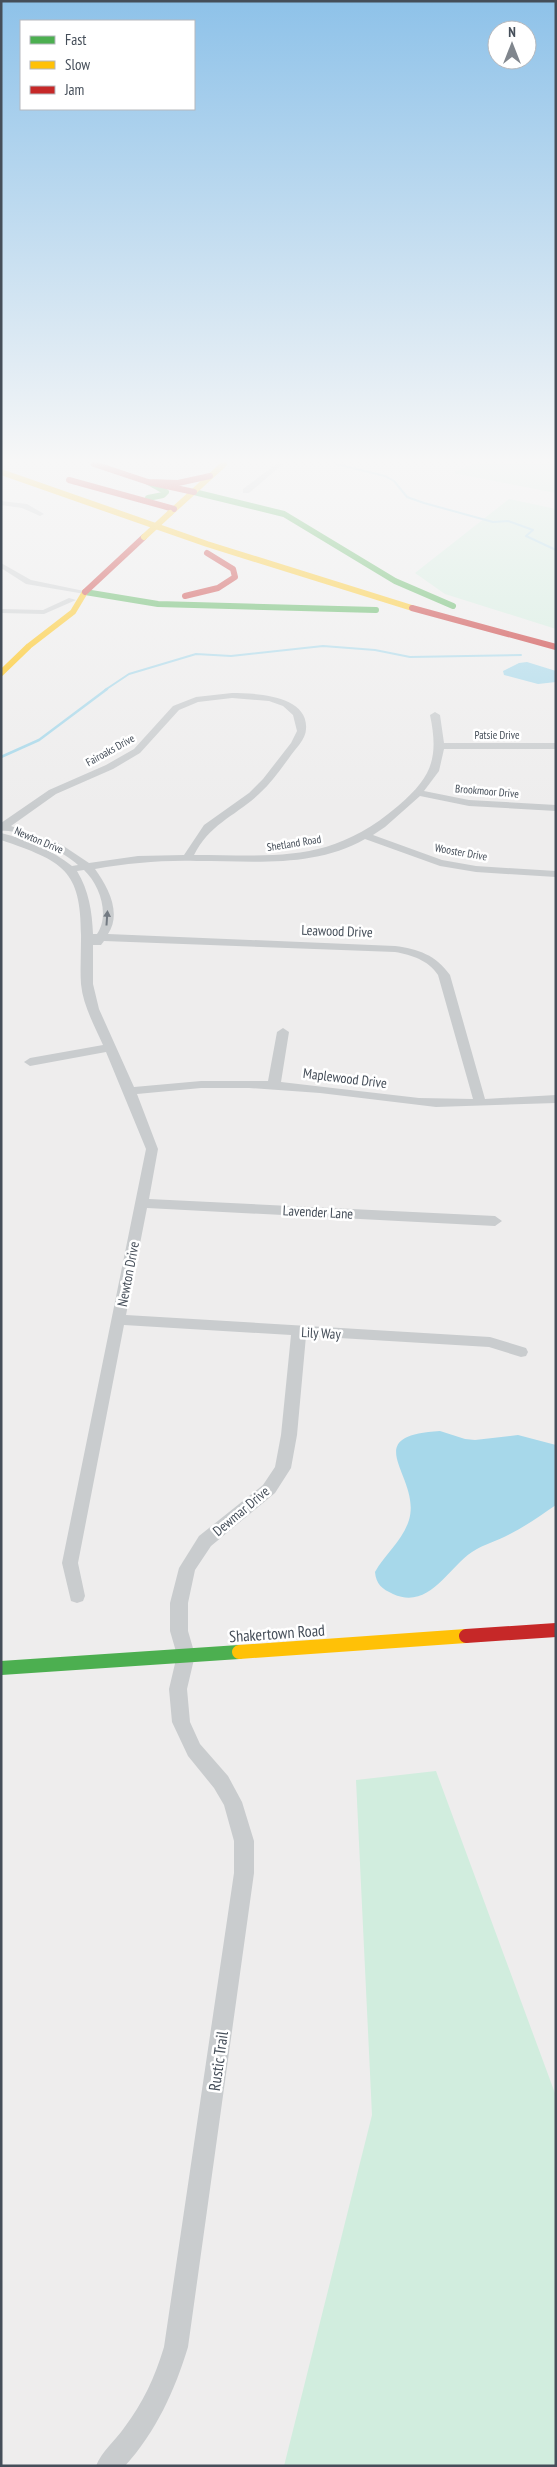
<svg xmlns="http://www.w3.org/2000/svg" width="557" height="2467" viewBox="0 0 557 2467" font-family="'PT Sans Narrow',sans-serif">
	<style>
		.green { fill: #d1edde }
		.water { fill: #a7d8ea }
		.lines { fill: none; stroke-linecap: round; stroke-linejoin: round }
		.stream-far1 { stroke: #a7d8ea; stroke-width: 2 }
		.stream { stroke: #a7d8ea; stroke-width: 2.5 }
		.street { fill: #c9ccce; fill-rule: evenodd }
		.fast-far1 { stroke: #4caf50; stroke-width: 6 }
		.fast { stroke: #4caf50; stroke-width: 14 }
		.slow-far1 { stroke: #ffc107; stroke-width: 6 }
		.slow { stroke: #ffc107; stroke-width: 14 }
		.jam-far1 { stroke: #c62828; stroke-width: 6 }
		.jam { stroke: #c62828; stroke-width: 14 }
		.slow-bridge { stroke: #ffc107; stroke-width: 6 }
		.oneway { fill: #737a82 }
		.labels { text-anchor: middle; stroke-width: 5; stroke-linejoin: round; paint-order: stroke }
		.far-street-label { font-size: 11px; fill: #454e59; stroke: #fff }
		.street-label { font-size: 14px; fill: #454e59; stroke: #fff }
		.near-street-label { font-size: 16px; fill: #454e59; stroke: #fff }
	</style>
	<rect width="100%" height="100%" fill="#eeeded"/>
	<path class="green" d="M473,464H556V493L453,473Z
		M509,499L556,509V629L445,594L415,573Z
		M436,1771L556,2096V2466H284L372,2115L356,1780Z"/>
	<path class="water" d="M527,662L556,671V682L538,684L504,675L503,671L519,663Z
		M440,1431L465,1439L475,1440L518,1435L556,1445V1505C541,1515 526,1526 510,1534C497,1541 484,1544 472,1552C447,1569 429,1610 393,1594C382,1589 376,1584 375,1572C385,1554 403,1540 409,1520C422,1476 355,1436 440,1431Z"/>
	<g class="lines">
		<path class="stream-far1" d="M336,464L385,476L394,481L407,497L424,503L493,522L508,521L533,530L526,536L556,550
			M105,690L129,674L196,654L231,656L323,646L375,650L410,657L521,655"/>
		<path class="stream" d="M1,757L39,740L107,689"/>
		<path class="street" d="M276,464H283L249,493H243V489Z
			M1,501L27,504L44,514L40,516L22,508L1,505Z
			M1,563L31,580L89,592L85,594L26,584L1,568Z
			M69,598L76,600L44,614L1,613V609L43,610Z
			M232,693C254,693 309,695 306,729C306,739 295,749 289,758C280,770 271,783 260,793C236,816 210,823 194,855C277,855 330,864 398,806C432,777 439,758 430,715L435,712L440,715L444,743H556V749H444L439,771L424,791L469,800L556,805V811L469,806L420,796L385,827L373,835L442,860L476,866L556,871V877L476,872L440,866L365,839C315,868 253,861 197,861C163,860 129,863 95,869C108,887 122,913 108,934L395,946C418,949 436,955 450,975L485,1099L556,1095V1103L436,1107L320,1093L249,1088H201L137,1094L158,1149L149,1199L495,1216L502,1221L495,1226L147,1208L126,1315L490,1337L526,1348L528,1352L526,1356L521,1357L489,1347L306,1336L297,1435L291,1468L275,1493L211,1546L195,1570L188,1603V1631L195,1655L187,1689L190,1722L200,1744L228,1776L242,1802L254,1841V1873L188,2347C175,2390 156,2432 125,2466H96C102,2451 115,2441 124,2428C143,2403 155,2377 164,2347L234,1873V1841L224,1805L214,1788L188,1756L172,1722L169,1689L177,1655L170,1631V1603L179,1568L199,1536L263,1485L275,1467L281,1435L291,1335L124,1325L78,1563L85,1596L83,1601L77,1603L71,1601L62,1563L146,1149L106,1052L30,1066L24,1062L30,1058L103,1045C94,1025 83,1005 81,984C80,970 81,955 81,941C82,870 65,862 1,840V833C26,839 52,850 72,866L78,865C64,852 20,828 1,831V823L49,790L106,765L134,749L173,706L196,697ZM232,698L269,701L283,706L293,715L297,731L291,743L263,779L249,793L204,825L184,855L138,856L89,863L62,845L11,826L56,794L113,769L140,753L179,710L198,702ZM84,870C100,885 110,915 97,934H93C92,911 89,891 77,871ZM104,941L395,952C412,955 428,960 438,975L473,1099L419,1098L281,1082L289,1032L283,1028L277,1032L268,1081H201L134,1087L99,1009L93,984V945H101Z"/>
		<path class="fast-far1" d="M148,482L166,492L163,495L148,498
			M194,492L284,514L395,581L453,606
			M85,592L158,604L376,610"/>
		<path class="fast" d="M1,1668L239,1652"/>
		<path class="slow-far1" d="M1,472L207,544L412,608
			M170,513L224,464
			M1,673L29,646L73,612L85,592"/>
		<path class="slow" d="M239,1652L466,1636"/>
		<path class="jam-far1" d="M94,464L148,482L194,492
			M69,480L174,509
			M148,482L178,483L210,476
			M85,592L144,537
			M185,596L218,588L235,577L233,569L207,553
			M412,608L556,647"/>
		<path class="jam" d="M466,1636L556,1630"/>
		<path class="slow-bridge" d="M144,537L170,513"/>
	</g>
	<defs><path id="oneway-solid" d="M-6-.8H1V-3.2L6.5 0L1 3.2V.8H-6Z" transform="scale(1.25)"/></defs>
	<use class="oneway" href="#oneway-solid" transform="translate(107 918) rotate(-86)"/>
	<linearGradient id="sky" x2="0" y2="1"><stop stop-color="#8ec2e9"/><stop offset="0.57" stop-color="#f7f7f7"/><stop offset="1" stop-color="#f7f7f7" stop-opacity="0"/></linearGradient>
	<rect width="557" height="809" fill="url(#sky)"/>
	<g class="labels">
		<g class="far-street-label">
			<text x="497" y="739">Patsie Drive</text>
			<text transform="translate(110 750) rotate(-29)" y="4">Fairoaks Drive</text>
			<text transform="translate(487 791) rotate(5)" y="4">Brookmoor Drive</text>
			<text transform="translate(39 840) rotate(23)" y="4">Newton Drive</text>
			<text transform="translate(294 843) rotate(-9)" y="4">Shetland Road</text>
			<text transform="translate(461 852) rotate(10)" y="4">Wooster Drive</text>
		</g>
		<g class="street-label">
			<text transform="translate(337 931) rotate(2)" y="5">Leawood Drive</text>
			<text transform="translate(345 1078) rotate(7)" y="5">Maplewood Drive</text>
			<text transform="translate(318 1212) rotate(3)" y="5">Lavender Lane</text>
			<text transform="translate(128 1274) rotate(-79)" y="5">Newton Drive</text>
			<text transform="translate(321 1333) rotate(3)" y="5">Lily Way</text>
			<text transform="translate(241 1511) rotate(-40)" y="5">Dewmar Drive</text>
		</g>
		<g class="near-street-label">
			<text transform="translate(277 1633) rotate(-4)" y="6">Shakertown Road</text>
			<text transform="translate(218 2061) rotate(-82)" y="6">Rustic Trail</text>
		</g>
	</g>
	<rect width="557" height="2467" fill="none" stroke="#454e59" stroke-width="5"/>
	<rect x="20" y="20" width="175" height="90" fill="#ffffff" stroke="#b5b8bd"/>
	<rect x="30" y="36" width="25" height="8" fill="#4caf50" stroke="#b5b8bd"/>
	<text x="65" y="45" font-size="15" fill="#454e59">Fast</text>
	<rect x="30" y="61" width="25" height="8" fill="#ffc107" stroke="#b5b8bd"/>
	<text x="65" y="70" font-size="15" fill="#454e59">Slow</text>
	<rect x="30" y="86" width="25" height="8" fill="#c62828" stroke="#b5b8bd"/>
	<text x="65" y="95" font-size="15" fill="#454e59">Jam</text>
	<g transform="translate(512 45)"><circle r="24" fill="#ffffff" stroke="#b5b8bd"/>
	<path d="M0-4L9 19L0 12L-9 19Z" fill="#80868d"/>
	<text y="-8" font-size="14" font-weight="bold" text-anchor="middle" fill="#454e59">N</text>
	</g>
</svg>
